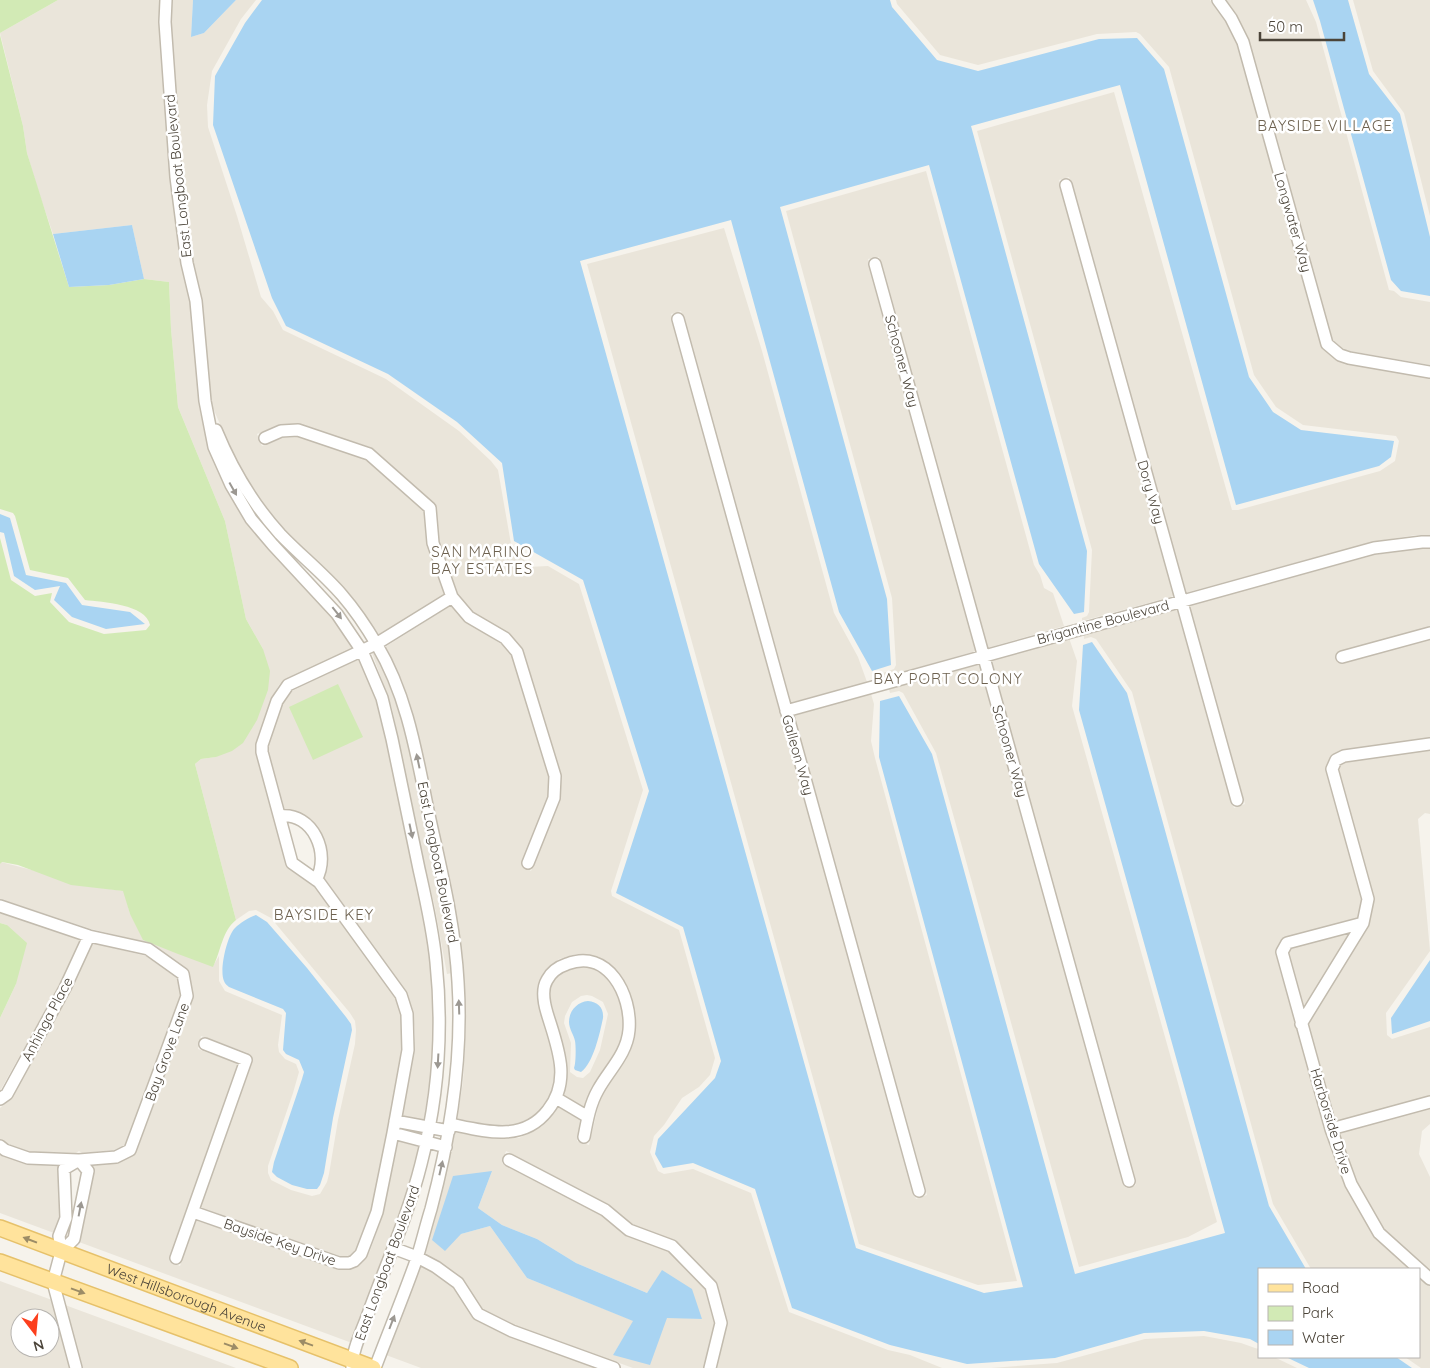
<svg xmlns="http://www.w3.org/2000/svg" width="1430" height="1368" viewBox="0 0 1430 1368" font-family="Quicksand,sans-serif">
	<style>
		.residential { fill: #eae5da; fill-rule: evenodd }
		.green { fill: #d2eab5 }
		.water { fill: #a9d4f2 }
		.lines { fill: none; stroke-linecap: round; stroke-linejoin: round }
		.minor-casing { stroke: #c2bbae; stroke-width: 14 }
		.major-casing { stroke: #e6c16a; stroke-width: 18 }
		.minor { stroke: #fff; stroke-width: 11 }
		.major { stroke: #ffe39c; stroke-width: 15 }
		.oneway { fill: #9c9892 }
		.oneway2 { fill: #9c8c66 }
		.labels { text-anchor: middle; stroke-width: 5; stroke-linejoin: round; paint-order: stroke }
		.street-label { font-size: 14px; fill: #4b4439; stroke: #fff }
		.neighbourhood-label { font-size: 15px; letter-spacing: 1px; fill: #6e6250; stroke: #fff }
	</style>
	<rect width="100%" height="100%" fill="#f6f3ec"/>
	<path class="residential" d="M58,0H160L159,23L170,177L180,259L190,301L199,407L209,449L226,488L247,523L269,550L333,618L353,648L286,679L279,685L272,698L258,736L257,752L287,865L289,869L316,887L396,998L401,1015L402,1048L387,1131L371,1210L359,1245L351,1255L343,1257L200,1208L252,1062L248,1053L201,1036L198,1049L239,1064L169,1261L180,1266L196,1220L337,1269L345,1270L357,1266L366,1258L370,1251L383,1214L398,1141L419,1147L410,1184L395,1228L377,1271L352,1343L79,1242L93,1172L91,1165L119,1163L136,1153L193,999L188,973L186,969L149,943L91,929L0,899V864L1,862L102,888L124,891L130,914L213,966L219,956V981L225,991L282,1015L278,1045L279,1052L285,1059L296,1064L299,1072L293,1093L268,1166V1173L271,1180L291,1190L312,1196L320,1194L327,1182L329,1174L338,1120L355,1044L356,1030L355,1021L350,1013L271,918L256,910L249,911L236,920L195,764L201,759L216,757L263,649L246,619L225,521L178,407L171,329L169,282L144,279L132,225L53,234L38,190L27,153L23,126L0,33Z
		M172,0H193L191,37L204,33L236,0H256L241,19L212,71L207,105L208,127L237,216L261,297L273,311L283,330L386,379L459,431L491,461L498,470L511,544L518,549L528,567L548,566L579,584L643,790L611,891L612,896L679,930L715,1058L710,1075L699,1087L682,1098L664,1125L654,1136L650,1152L658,1171L664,1174L693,1169L751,1193L789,1312L888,1350L910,1355L942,1368H716L727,1322L715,1281L674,1240L631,1225L608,1204L506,1151L502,1163L602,1215L627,1236L669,1251L706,1289L715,1323L704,1368H633L514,1325L482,1309L461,1278L439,1262L424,1254L448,1167L455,1132L494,1139L519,1138L541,1127L549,1120L558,1107L581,1120L577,1141L589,1145L599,1103L604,1091L626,1060L633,1044L636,1023L633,1002L625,982L611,966L602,959L586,954H576L559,959L551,965L544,972L540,980L538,989L540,1009L555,1061L556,1070L554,1087L546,1104L534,1116L516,1125L495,1126L457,1119L463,1082L466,1029L464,980L457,920L414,718L402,681L385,647L452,605L467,622L501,644L512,656L549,776L548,796L521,865L531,871L559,801L560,774L509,634L473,612L457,594L439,542L436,508L433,503L370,447L298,424L279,425L257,434L262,446L283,438L298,437L366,459L424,511L427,545L445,594L378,636L345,589L275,520L255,493L236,461L213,408L211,400L202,301L193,262L182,176L171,23ZM492,1171L478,1208L502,1225L537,1239L576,1263L647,1293L662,1271L702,1319L667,1317L613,1355L634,1321L527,1278L490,1226L461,1234Z
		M896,0H1210L1227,21L1237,44L1319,338L1323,348L1337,361L1348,364L1430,378V536L1416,535L1372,542L1185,593L1069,177L1059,180L1174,596L1082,621V618L1087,616L1089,612L1092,550L977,131L1114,92L1232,510H1238L1380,471L1395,461L1399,441L1396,436L1303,425L1276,407L1254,375L1169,67L1140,34L1136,32L1097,34L978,65L940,55L897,4Z
		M1226,0H1306L1316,22L1389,290L1394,291L1401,297L1430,302V365L1350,351L1342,349L1332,341L1248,40L1236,14Z
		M1353,0H1430V216L1404,113L1373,71Z
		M926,171L1034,565L1040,575L1044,588L1053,593L1064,626L987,648L879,257L868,259L976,651L885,677L883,673L894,669L896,665L892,598L786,211Z
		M724,228L762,351L834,613L858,657L867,682L789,703L681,311L671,314L778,706L916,1199L927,1195L793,716L871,694L874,704L871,741L875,758L1017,1281L978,1285L859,1244L587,264Z
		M1422,548L1430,549V814L1425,813L1418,819L1430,951L1386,1013L1387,1035L1392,1039L1430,1027V1124L1422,1131L1419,1154L1430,1177V1368H1421L1405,1357H1419V1269H1311L1273,1204L1132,692L1096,639L1091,637L1084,639V635L1178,609L1234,808L1245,804L1189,605L1375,555Z
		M1069,638L1077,661L1072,706L1217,1222L1188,1237L1079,1267L936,753L903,693L899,691L890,693L889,689L979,664L1126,1188L1136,1185L991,660Z
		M372,653H375L382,667L403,721L445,922L452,973L447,974L434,903L424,863L392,708Z
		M359,659L369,680L382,720L428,941L432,982L433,1022L432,1063L424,1120L402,1116L414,1051L415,1034L413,1013L407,993L324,878L328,867V856L325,844L318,827L294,811L284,809L268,751L269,741L282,704L292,691Z
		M0,913L81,939L60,984L0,1091V1018L16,984L7,925L0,923Z
		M93,943L146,956L177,978L181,995L126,1145L114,1150L82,1153L79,1151L76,1153L29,1152L7,1144L0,1139V1108L12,1098L70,991Z
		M579,967L592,968L603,975L616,989L624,1013L623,1031L619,1046L594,1084L584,1108L564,1095L567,1081V1060L550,999L551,985L554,980L564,971ZM587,995L592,996L603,1002L608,1014L600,1050L590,1072L583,1078L577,1077L570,1072L571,1043L564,1023L565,1016L572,1002L581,996Z
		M0,1154L29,1165H60L58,1169L60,1216L54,1233L0,1213Z
		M420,1266L434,1273L454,1288L476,1320L510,1337L596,1368H421L386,1355Z
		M0,1281L52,1300L70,1368H0ZM20,1318H50V1348H20Z
		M65,1305L236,1368H82Z
		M1204,1336L1241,1343L1255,1348L1259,1349V1357H1274L1297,1368H991L1057,1363L1145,1339Z"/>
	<path class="green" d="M0,0H58L0,33Z
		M0,35L23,126L27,153L69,287L109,285L144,279L169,282L171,329L178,407L225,521L246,619L263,649L270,671L268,690L257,720L243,743L232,751L216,757L201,759L195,764L236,920C222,931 221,951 213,967L178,954L143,940L130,914L123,891L71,885L18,865L2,862L0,864V538L11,580L35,596L52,593L50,602L69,622L104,634L146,630L150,625C146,604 102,602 85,600L68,578L30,570L15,516L13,513L0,509Z
		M338,684L363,737L313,760L289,707Z
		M0,923L7,925L27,943L16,984L0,1018Z"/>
	<path class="water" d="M193,0H236L204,33L191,37Z
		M262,0H890L892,7L937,60L978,71L1099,39L1137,38L1164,69L1249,377L1273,412L1301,430L1394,441L1391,457L1379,466L1236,505L1120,85L971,126L1087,551L1084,612L1074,614L1039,564L929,165L780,207L887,599L891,665L872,671L839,612L731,220L580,261L856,1248L984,1293L1023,1287L879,757L880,701L899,696L932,754L1075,1274L1225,1233L1079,710L1083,645L1092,642L1127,693L1269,1206L1306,1269H1259V1344L1250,1339L1204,1331L1144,1333L1055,1358L967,1364L890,1345L792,1308L755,1189L693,1163L663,1168L655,1154L658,1139L715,1078L721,1061L683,927L616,893L649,791L583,580L514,541L502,463L457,422L388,374L286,326L272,298L213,125L215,76L245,23Z
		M1313,0H1348L1369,74L1400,114L1430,237V296L1401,291L1391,280L1320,21Z
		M132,225L144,279L109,285L69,287L53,234Z
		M0,514L10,518L26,575L66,583L82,605L130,612L145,624L106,629L72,617L54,600L60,586L35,590L14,576L4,533L0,532Z
		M256,915L267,922L307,968L346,1017L351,1024L352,1030L333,1118L324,1173L320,1185L317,1189H307L292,1185L277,1177L272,1172L274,1162L302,1079L304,1072L299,1060L286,1054L283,1050L286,1013L283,1009L229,987C227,985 225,984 224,981C219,970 227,936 235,928C240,923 249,917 256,915Z
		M1430,960V1021L1392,1034L1391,1018Z
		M588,1001C598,1002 604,1008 603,1018C600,1033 593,1064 581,1072L575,1070L574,1068C576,1064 576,1045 575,1041C574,1035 569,1029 569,1022C569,1011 577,1002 588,1001Z
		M492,1171L478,1208L502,1225L537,1239L576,1263L647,1293L662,1270L692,1289L702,1319L667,1318L650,1365L613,1355L633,1321L527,1278L490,1226L461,1234L445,1251L432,1240L453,1176Z
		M1286,1357H1396L1412,1368H1309Z"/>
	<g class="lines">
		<defs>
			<path id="minor" d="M166,0L165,22L176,177L187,263L196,301L205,401L214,447L231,485L251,519L273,545L337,614L362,651L382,698L392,739C401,782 410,826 419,869C426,900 433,930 436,962C443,1029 438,1099 421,1164C408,1216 386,1264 368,1314C362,1331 352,1350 352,1368
				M1218,0L1231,18L1243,42L1327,344L1340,355L1349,358L1430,372
				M1066,185L1237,800
				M875,264L1129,1181
				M678,319L919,1191
				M216,430C232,469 252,503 280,534C300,555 323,573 342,595C355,610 367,628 377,645C408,697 417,757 429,815C441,870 455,925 458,982C463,1059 451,1134 431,1209C426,1225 422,1242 417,1258C404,1295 389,1331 375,1368
				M265,438L281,431L298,430L369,454L430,508L433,543L452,597L469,617L505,638L517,652L555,776L554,798L528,863
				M1342,657L1430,633
				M786,711L1374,548L1422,542H1430
				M1430,744L1344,756L1336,760L1332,769L1368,899L1363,923L1287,943L1282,952L1331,1129L1351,1184L1379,1233L1430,1279
				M280,816C313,812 331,854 316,880
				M0,906L89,936L148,949L183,974L187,996L130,1150L116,1157L79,1160L28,1158L5,1150L0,1146
				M1301,1024L1363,923
				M556,1098L588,1117
				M0,1099L7,1094L65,988L89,936
				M395,1121L449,1131
				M450,1124C484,1131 523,1143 548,1110C572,1080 557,1046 547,1013C544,1003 541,990 547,980C551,972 558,967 567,964C608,948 632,995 629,1030C627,1054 609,1070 598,1090C590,1104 587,1121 584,1137
				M1331,1129L1430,1102
				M393,1133L446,1147
				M509,1160L605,1210L629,1230L672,1246L711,1286L721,1323L710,1368
				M193,1212L339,1263H349L354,1261L361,1254L377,1212L393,1133L408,1050L407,1014L401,995L319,882L292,863L262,752V745L277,701L288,685L376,644L452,597
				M393,1248L417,1257L436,1267L458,1283L478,1314L512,1331L614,1368
				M61,1252L74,1239L88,1171L79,1160
				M176,1258L246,1060L205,1044
				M76,1368L53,1282L61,1252L59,1236L66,1218L64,1169L79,1160"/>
			<g id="major">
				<path id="s1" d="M0,1228L373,1368"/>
				<path d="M0,1262L290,1368"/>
			</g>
		</defs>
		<use href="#minor" class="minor-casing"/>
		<use href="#major" class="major-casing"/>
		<use href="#minor" class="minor"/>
		<use href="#major" class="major"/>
	</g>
	<defs><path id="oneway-solid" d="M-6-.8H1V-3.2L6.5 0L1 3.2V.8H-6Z" transform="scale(1.25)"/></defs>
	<g class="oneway">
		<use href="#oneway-solid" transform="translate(233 489) rotate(61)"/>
		<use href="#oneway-solid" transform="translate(337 613) rotate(52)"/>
		<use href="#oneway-solid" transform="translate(418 761) rotate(-102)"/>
		<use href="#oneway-solid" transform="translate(411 831) rotate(78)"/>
		<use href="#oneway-solid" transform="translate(459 1007) rotate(-92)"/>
		<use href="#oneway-solid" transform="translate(438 1061) rotate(93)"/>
		<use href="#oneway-solid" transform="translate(441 1168) rotate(-77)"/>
		<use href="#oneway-solid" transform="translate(80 1209) rotate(-79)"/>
		<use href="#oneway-solid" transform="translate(392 1322) rotate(-69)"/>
	</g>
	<g class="oneway2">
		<use href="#oneway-solid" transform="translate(30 1240) rotate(-159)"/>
		<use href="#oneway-solid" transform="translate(78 1291) rotate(20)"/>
		<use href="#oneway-solid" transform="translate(306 1343) rotate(-160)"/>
		<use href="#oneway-solid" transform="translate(231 1346) rotate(20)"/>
	</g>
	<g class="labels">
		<g class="street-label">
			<text transform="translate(178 176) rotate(-96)" y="5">East Longboat Boulevard</text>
			<text transform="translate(1293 222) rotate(74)" y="5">Longwater Way</text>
			<text transform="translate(902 361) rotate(75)" y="5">Schooner Way</text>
			<text transform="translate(1151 492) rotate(74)" y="5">Dory Way</text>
			<text transform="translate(1103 622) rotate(-15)" y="5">Brigantine Boulevard</text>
			<text transform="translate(1010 751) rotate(74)" y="5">Schooner Way</text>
			<text transform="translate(798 755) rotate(74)" y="5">Galleon Way</text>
			<text transform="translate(438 862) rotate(79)" y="5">East Longboat Boulevard</text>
			<text transform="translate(47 1019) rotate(-62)" y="5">Anhinga Place</text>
			<text transform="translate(167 1052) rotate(-70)" y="5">Bay Grove Lane</text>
			<text transform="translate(1331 1121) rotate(73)" y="5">Harborside Drive</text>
			<text transform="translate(280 1242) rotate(19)" y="5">Bayside Key Drive</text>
			<text transform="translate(387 1263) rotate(-70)" y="5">East Longboat Boulevard</text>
			<text dy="5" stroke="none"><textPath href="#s1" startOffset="199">West Hillsborough Avenue</textPath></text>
		</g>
		<g class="neighbourhood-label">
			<text x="1325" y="131">BAYSIDE VILLAGE</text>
			<text x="482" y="557">SAN MARINO<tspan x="482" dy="17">BAY ESTATES</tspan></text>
			<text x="948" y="684">BAY PORT COLONY</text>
			<text x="324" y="920">BAYSIDE KEY</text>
		</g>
	</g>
	<rect x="1258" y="1268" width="162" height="90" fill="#ffffff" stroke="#b7b4b0"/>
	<rect x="1268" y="1284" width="25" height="8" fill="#ffe39c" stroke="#b7b4b0"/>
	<text x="1302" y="1293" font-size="15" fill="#4b4439">Road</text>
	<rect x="1268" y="1306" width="25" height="15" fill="#d2eab5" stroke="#b7b4b0"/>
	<text x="1302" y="1318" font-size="15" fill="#4b4439">Park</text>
	<rect x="1268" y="1330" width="25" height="15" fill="#a9d4f2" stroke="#b7b4b0"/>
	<text x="1302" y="1343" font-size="15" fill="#4b4439">Water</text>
	<g transform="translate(35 1333) rotate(164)"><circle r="24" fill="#ffffff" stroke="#b7b4b0"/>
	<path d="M0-4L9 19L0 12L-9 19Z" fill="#fc3f1d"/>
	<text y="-8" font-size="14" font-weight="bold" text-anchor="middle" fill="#4b4439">N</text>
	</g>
	<path d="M1260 32v8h84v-8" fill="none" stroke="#4b4439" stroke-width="2.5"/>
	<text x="1268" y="32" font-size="15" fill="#4b4439" stroke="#ffffff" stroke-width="4" paint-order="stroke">50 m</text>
</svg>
